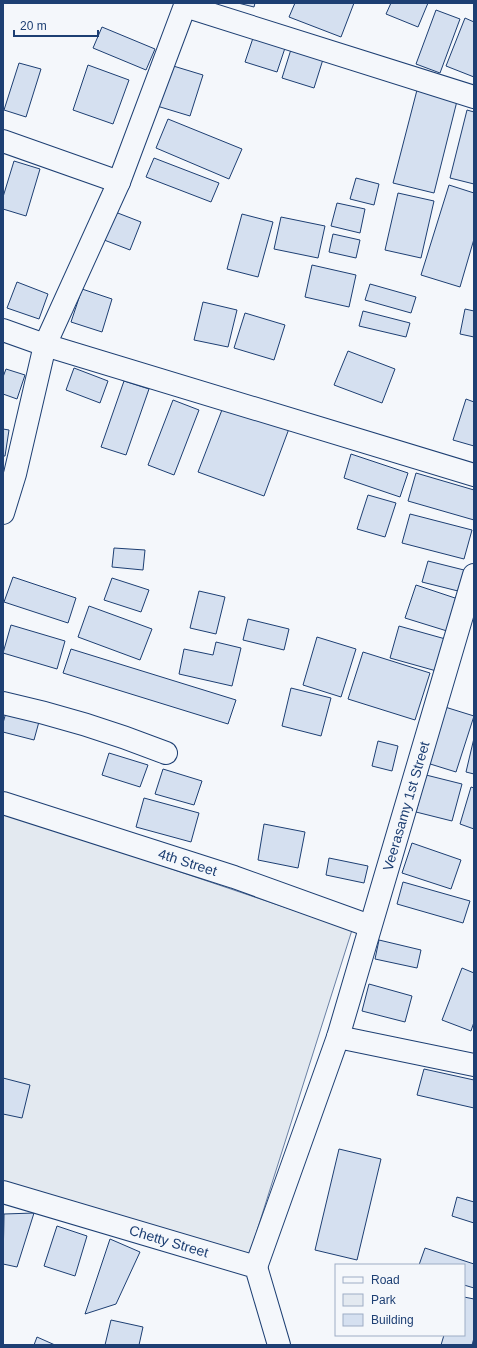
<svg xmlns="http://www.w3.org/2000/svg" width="477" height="1348" viewBox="0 0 477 1348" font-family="Arial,sans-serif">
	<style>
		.green { fill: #e3e9f0; stroke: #687fa3 }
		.building { fill: #d5e0f0; stroke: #1d3f73 }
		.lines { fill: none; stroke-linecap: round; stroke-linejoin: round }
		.minor-casing { stroke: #1d3f73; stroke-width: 24 }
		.minor { stroke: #f4f7fb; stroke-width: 22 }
		.labels { text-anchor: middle; stroke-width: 3; stroke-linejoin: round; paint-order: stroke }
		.street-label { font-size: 14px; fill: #1d3f73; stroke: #f4f7fb }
	</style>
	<rect width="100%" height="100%" fill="#f4f7fb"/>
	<path class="green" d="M3,812L352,930L248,1259L3,1182Z"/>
	<path class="building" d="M238,3H255L254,7Z
		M295,3H354L341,37L289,17Z
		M391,3H428L418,27L386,14Z
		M436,10L460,19L440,73L416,64Z
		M465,18L474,22V77L446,66Z
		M102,27L155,49L146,70L93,48Z
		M255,32L287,42L277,72L245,62Z
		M293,43L325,53L314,88L282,78Z
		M19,63L41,69L26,117L4,110Z
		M88,65L129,80L113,124L73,110Z
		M170,65L203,75L190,116L157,106Z
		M417,90L457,101L434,193L393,183Z
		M467,110L474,112V184L450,178Z
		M168,119L242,149L229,179L156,148Z
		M154,158L219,183L211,202L146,177Z
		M14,161L40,169L26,216L3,209V197Z
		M356,178L379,184L374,205L350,199Z
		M449,185L474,193V239L460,287L421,275Z
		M398,193L434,201L421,258L385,250Z
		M337,203L365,209L360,233L331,226Z
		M110,210L141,222L130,250L99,238Z
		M242,214L273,222L258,277L227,269Z
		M281,217L325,226L318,258L274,249Z
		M333,234L360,240L356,258L329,252Z
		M312,265L356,275L349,307L305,297Z
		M17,282L48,294L39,319L7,308Z
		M370,284L416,297L411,313L365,300Z
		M82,289L112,299L102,332L71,322Z
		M203,302L237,310L228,347L194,340Z
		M465,309L474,311V337L460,334Z
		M363,311L410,323L406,337L359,326Z
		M245,313L285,325L274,360L234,348Z
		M348,351L395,369L382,403L334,385Z
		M74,368L108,381L100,403L66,390Z
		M6,369L25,375L17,399L3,394V377Z
		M124,381L149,389L126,455L101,447Z
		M466,399L474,402V446L453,440Z
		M173,400L199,410L174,475L148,465Z
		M225,402L290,426L264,496L198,472Z
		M3,429L9,430L5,456H3Z
		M351,454L408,473L400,497L344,478Z
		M416,473L474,490V520L408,501Z
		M368,495L396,503L385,537L357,529Z
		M410,514L472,530L464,559L402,543Z
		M114,548L145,550L143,570L112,567Z
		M428,561L468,571L462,592L422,582Z
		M13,577L76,598L68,623L4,602Z
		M112,578L149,590L141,612L104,600Z
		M416,585L458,599L447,631L405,618Z
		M199,591L225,597L216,634L190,628Z
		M89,606L152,629L140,660L78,637Z
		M248,619L289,629L284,650L243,640Z
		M11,625L65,641L57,669L3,653Z
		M399,626L449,640L440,672L390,658Z
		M317,637L356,649L341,697L303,685Z
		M216,642L241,648L232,686L179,674L184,649L213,655Z
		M71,649L236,700L228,724L63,673Z
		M363,652L430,673L415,720L348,699Z
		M291,688L331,698L321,736L282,726Z
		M445,707L474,716L456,772L427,763Z
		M7,709L40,718L34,740L3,732V723Z
		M474,738V774L466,772Z
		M378,741L398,746L392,771L372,766Z
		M109,753L148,765L140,787L102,775Z
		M163,769L202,781L194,805L155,794Z
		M426,775L462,784L452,821L416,812Z
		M471,787L474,788V829L460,824Z
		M144,798L199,813L191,842L136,827Z
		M264,824L305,832L298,868L258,860Z
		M412,843L461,860L451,889L402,873Z
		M329,858L368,866L364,883L326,875Z
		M403,882L470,901L463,923L397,904Z
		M379,940L421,950L417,968L375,959Z
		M462,968L474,973V1022L471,1031L442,1020Z
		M369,984L412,996L405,1022L362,1011Z
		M424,1069L474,1080V1108L417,1095Z
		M3,1078L30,1085L22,1118L3,1114Z
		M339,1149L381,1159L357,1260L315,1250Z
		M457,1197L474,1202V1223L452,1216Z
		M34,1213L17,1267L3,1264L4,1214Z
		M57,1226L87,1236L75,1276L44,1266Z
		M110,1239L140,1252L116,1304L85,1314Z
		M425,1248L474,1264V1288L464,1285V1265H419Z
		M464,1297L474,1299V1338L472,1345H441L444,1335H464Z
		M111,1320L143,1327L139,1345H105Z
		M37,1337L55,1345H34Z"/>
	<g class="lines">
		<defs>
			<g id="minor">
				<path d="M185,6L474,97"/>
				<path d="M3,141L119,182"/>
				<path d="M3,330L45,345L474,475"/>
				<path d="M3,513L15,474L45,345L119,182L186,3"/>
				<path d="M3,703C58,715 113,732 166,753"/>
				<path id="s1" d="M3,803L234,877L370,926"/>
				<path d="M338,1037L474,1065"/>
				<path id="s2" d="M3,1192L256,1267L279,1345"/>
				<path id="s3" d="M256,1267L338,1037L474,575"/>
			</g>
		</defs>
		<use href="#minor" class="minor-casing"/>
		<use href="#minor" class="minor"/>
	</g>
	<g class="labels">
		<g class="street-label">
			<text dy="5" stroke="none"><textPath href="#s3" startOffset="485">Veerasamy 1st Street</textPath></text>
			<text dy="5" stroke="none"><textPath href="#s1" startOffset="194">4th Street</textPath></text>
			<text dy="5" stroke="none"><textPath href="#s2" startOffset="173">Chetty Street</textPath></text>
		</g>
	</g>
	<rect width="477" height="1348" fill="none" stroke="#1d3f73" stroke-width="8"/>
	<rect x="335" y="1264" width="130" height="72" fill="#f4f7fb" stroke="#9eadc5"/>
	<rect x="343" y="1277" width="20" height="6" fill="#f4f7fb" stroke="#9eadc5"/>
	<text x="371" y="1284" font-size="12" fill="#1d3f73">Road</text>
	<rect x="343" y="1294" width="20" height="12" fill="#e3e9f0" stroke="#9eadc5"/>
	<text x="371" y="1304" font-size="12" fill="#1d3f73">Park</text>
	<rect x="343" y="1314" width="20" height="12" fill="#d5e0f0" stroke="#9eadc5"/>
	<text x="371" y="1324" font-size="12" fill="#1d3f73">Building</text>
	<path d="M14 30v6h84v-6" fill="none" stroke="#1d3f73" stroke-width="2"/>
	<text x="20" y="30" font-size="12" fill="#1d3f73" stroke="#f4f7fb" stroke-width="3" paint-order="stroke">20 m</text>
</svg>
